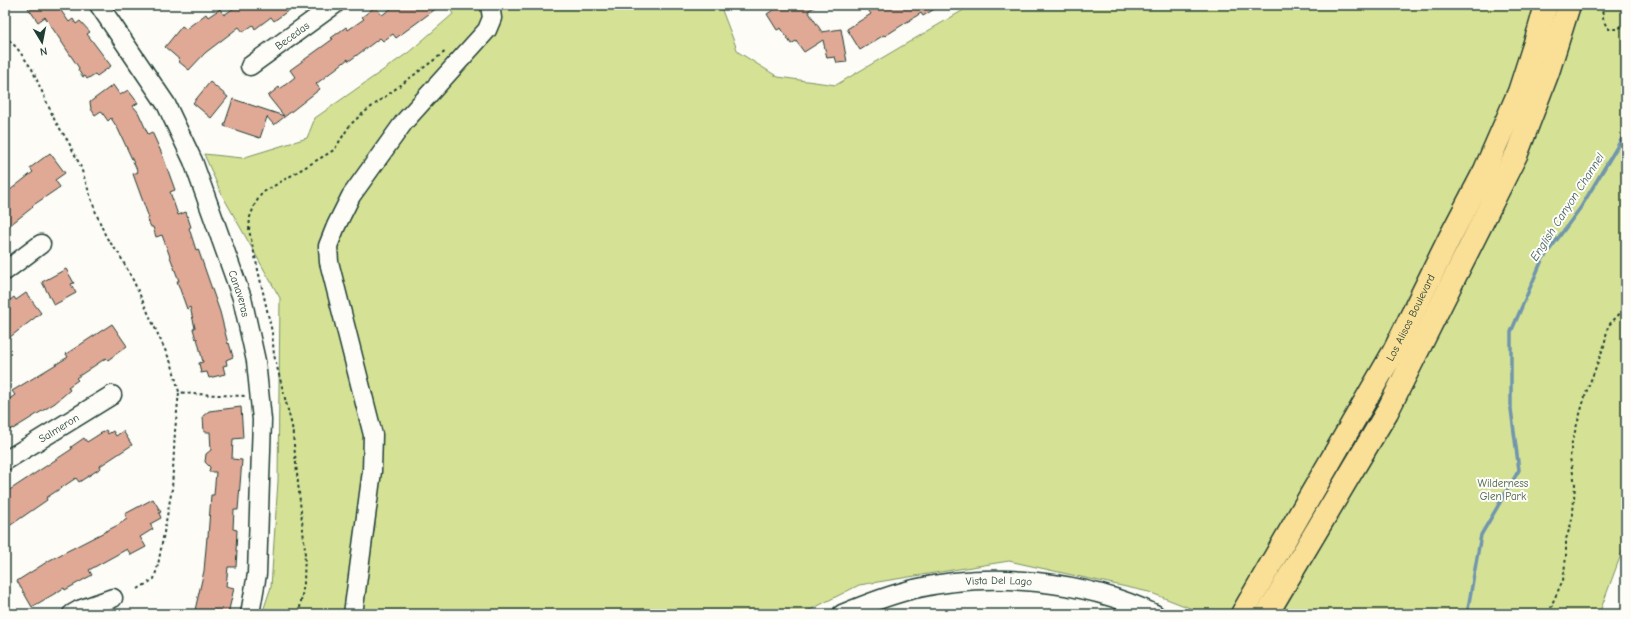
<svg xmlns="http://www.w3.org/2000/svg" width="1631" height="619" viewBox="0 0 1631 619" font-family="'Comic Neue',sans-serif">
	<style>
		.green { fill: #d5e295; stroke: #7a9064 }
		.lines { fill: none; stroke-linecap: round; stroke-linejoin: round }
		.stream { stroke: #6f95ad; stroke-width: 3.5 }
		.building { fill: #e0a996; stroke: #1f3d34 }
		.minor-casing { stroke: #1f3d34; stroke-width: 21 }
		.major-casing { stroke: #1f3d34; stroke-width: 25 }
		.path { stroke: #1f3d34; stroke-width: 2; stroke-dasharray: 3 3; stroke-linecap: butt }
		.minor { stroke: #fdfcf7; stroke-width: 18 }
		.major { stroke: #fadf96; stroke-width: 22 }
		.labels { text-anchor: middle; stroke-width: 4; stroke-linejoin: round; paint-order: stroke }
		.street-label { font-size: 11px; fill: #1f3d34; stroke: #fdfcf7 }
		.park-label { font-size: 11px; fill: #435e47; stroke: #fdfcf7 }
		.water-label { font-size: 12px; font-style: italic; fill: #3a5a5c; stroke: #fdfcf7 }
	</style>
	<rect width="100%" height="100%" fill="#fdfcf7"/>
	<filter id="ink" filterUnits="userSpaceOnUse"><feTurbulence type="fractalNoise" baseFrequency=".025" numOctaves="2"/><feDisplacementMap in="SourceGraphic" scale="8" xChannelSelector="R" yChannelSelector="G"/><feConvolveMatrix kernelMatrix="1 2 1 2 8 2 1 2 1" color-interpolation-filters="sRGB"/></filter>
	<g filter="url(#ink)">
		<path class="green" d="M448,5H720L738,52L778,77L836,85L972,5H1626V541L1599,614H1205L1149,592L1009,561L859,585L802,614H262L271,587L278,481L280,298L221,193L204,154L242,158L307,138L315,118L409,52L453,14Z"/>
		<g class="lines">
			<path class="stream" d="M1467,614L1481,535L1519,470L1511,409V332L1542,260L1581,207L1626,132"/>
		</g>
		<path class="building" d="M26,5H57L69,22L73,19L76,24L80,21L90,32L87,34L111,66L97,76L95,74L87,79L85,76L83,77L78,70L79,68L45,17L38,22Z
			M238,5H296L274,21L271,17L255,29L253,25L243,32L239,27L205,53L189,70L178,61L180,60L165,47L182,26L186,29L206,14L208,17L220,9L224,15Z
			M396,5H441L396,38L393,34L383,41L380,38L349,61L348,59L316,84L320,89L274,125L267,117L260,138L224,126L233,99L284,116L268,96L279,87L280,89L295,77L290,70L333,39L331,38L346,27L348,30L364,19L362,17L375,7L382,15Z
			M781,5H818L808,11L822,32L841,29L847,62L837,63L835,57L827,58L823,40L804,52L796,41L791,44L781,28L777,30L767,14Z
			M872,5H941L923,16L921,13L885,36L884,35L860,50L847,29L871,14L867,8Z
			M210,82L228,97L211,118L193,103Z
			M113,85L120,95L128,90L138,103L133,106L138,112L148,134L152,132L162,154L175,190L170,192L178,215L186,212L191,227L189,228L196,250L198,249L220,312L228,344L229,343L233,357L226,360L227,365L223,366L225,374L209,378L207,372L201,373L199,363L203,362L197,338L196,339L193,329L195,328L190,307L187,309L177,281H179L162,235L156,237L153,227H151L147,218H149L133,174L138,172L118,129L111,118L108,121L101,111L95,115L91,109L90,102Z
			M50,153L65,173L55,180L60,187L32,206L33,207L5,229V194L33,172L30,168Z
			M66,269L74,283L71,284L76,293L54,305L42,282Z
			M26,293L41,313L5,341V304L14,297L16,300Z
			M112,324L127,346L108,360L106,358L76,378L78,380L68,387L70,390L55,403L13,429V428L5,433V402L15,395L12,391L68,357L66,354Z
			M241,407L243,438L233,439L232,459L242,460L238,510H234L233,529L237,530L236,551H237L236,567H228L226,586L234,588L228,614H214L195,610L204,571L207,537H208L211,495H214L216,472H209L210,467L205,462L206,454L211,450L210,432H204L203,416L209,411Z
			M106,430L108,434L113,431L116,436L123,431L132,445L100,466L101,468L79,482L76,478L46,498L47,500L5,529V493L72,449L71,447L84,438L87,442Z
			M153,499L161,512L159,513L161,518L150,524L153,529L140,537L146,547L131,555L127,549L89,570L92,575L65,590L64,588L32,607L17,581L50,560L118,525L127,519L125,514Z"/>
		<g class="lines">
			<defs>
				<g id="minor">
					<path id="s1" d="M99,5L166,104L193,161L242,298L256,361L262,420L257,574L250,614"/>
					<path id="s2" d="M250,66L334,5"/>
					<path d="M5,271L41,244"/>
					<path id="s3" d="M5,461L112,395"/>
					<path d="M72,614L79,610L113,598"/>
					<path d="M353,614L372,471L373,435L329,262L328,246L336,226L351,196L404,122L487,30L492,18L490,5"/>
					<path id="s4" d="M842,614C866,604 889,595 914,589C991,571 1084,580 1155,614"/>
				</g>
				<g id="major">
					<path id="s5" d="M1242,614L1394,351L1449,239L1485,170L1519,92L1539,30L1546,5"/>
					<path d="M1267,614L1387,412L1517,153L1548,72L1569,5"/>
				</g>
			</defs>
			<use href="#minor" class="minor-casing"/>
			<use href="#major" class="major-casing"/>
			<path class="path" d="M1603,5C1602,14 1602,22 1609,29H1616L1626,25
				M5,36L17,48L32,69L55,121L68,141L80,165L96,213L106,237L119,254L133,280L172,365L179,392L193,394L245,396
				M138,589L154,579L158,565L172,489L175,431L179,392
				M299,614L304,583L305,549L292,426L274,355L272,332L249,230L250,217L255,204L262,193L334,150L350,125L362,114L446,51
				M1550,614L1552,604L1563,580L1566,557V539L1571,524L1573,513L1575,484L1570,458L1572,442L1586,393L1604,346L1608,326L1626,307"/>
			<use href="#minor" class="minor"/>
			<use href="#major" class="major"/>
		</g>
	</g>
	<g class="labels">
		<g class="street-label">
			<text dy="4" stroke="none"><textPath href="#s2" startOffset="52">Becedas</textPath></text>
			<text dy="4" stroke="none"><textPath href="#s1" startOffset="323">Canaveras</textPath></text>
			<text dy="4" stroke="none"><textPath href="#s5" startOffset="341">Los Alisos Boulevard</textPath></text>
			<text dy="4" stroke="none"><textPath href="#s3" startOffset="63">Salmeron</textPath></text>
			<text dy="4" stroke="none"><textPath href="#s4" startOffset="162">Vista Del Lago</textPath></text>
		</g>
		<g class="park-label">
			<text x="1503" y="487">Wilderness<tspan x="1503" dy="13">Glen Park</tspan></text>
		</g>
		<g class="water-label">
			<text transform="translate(1567 207) rotate(-57)" y="4">English Canyon Channel</text>
		</g>
	</g>
	<rect width="1631" height="619" fill="none" stroke="#fdfcf7" stroke-width="20"/>
	<rect x="10" y="10" width="1611" height="599" fill="none" stroke="#1f3d34" stroke-width="1.5" filter="url(#ink)"/>
	<g transform="translate(42 42) rotate(170)" stroke="#fdfcf7" stroke-width="3" paint-order="stroke">
	<path d="M0-3L7 15L0 10L-7 15Z" fill="#1f3d34"/>
	<text y="-6" font-size="11" font-weight="bold" text-anchor="middle" fill="#1f3d34">N</text>
	</g>
</svg>
